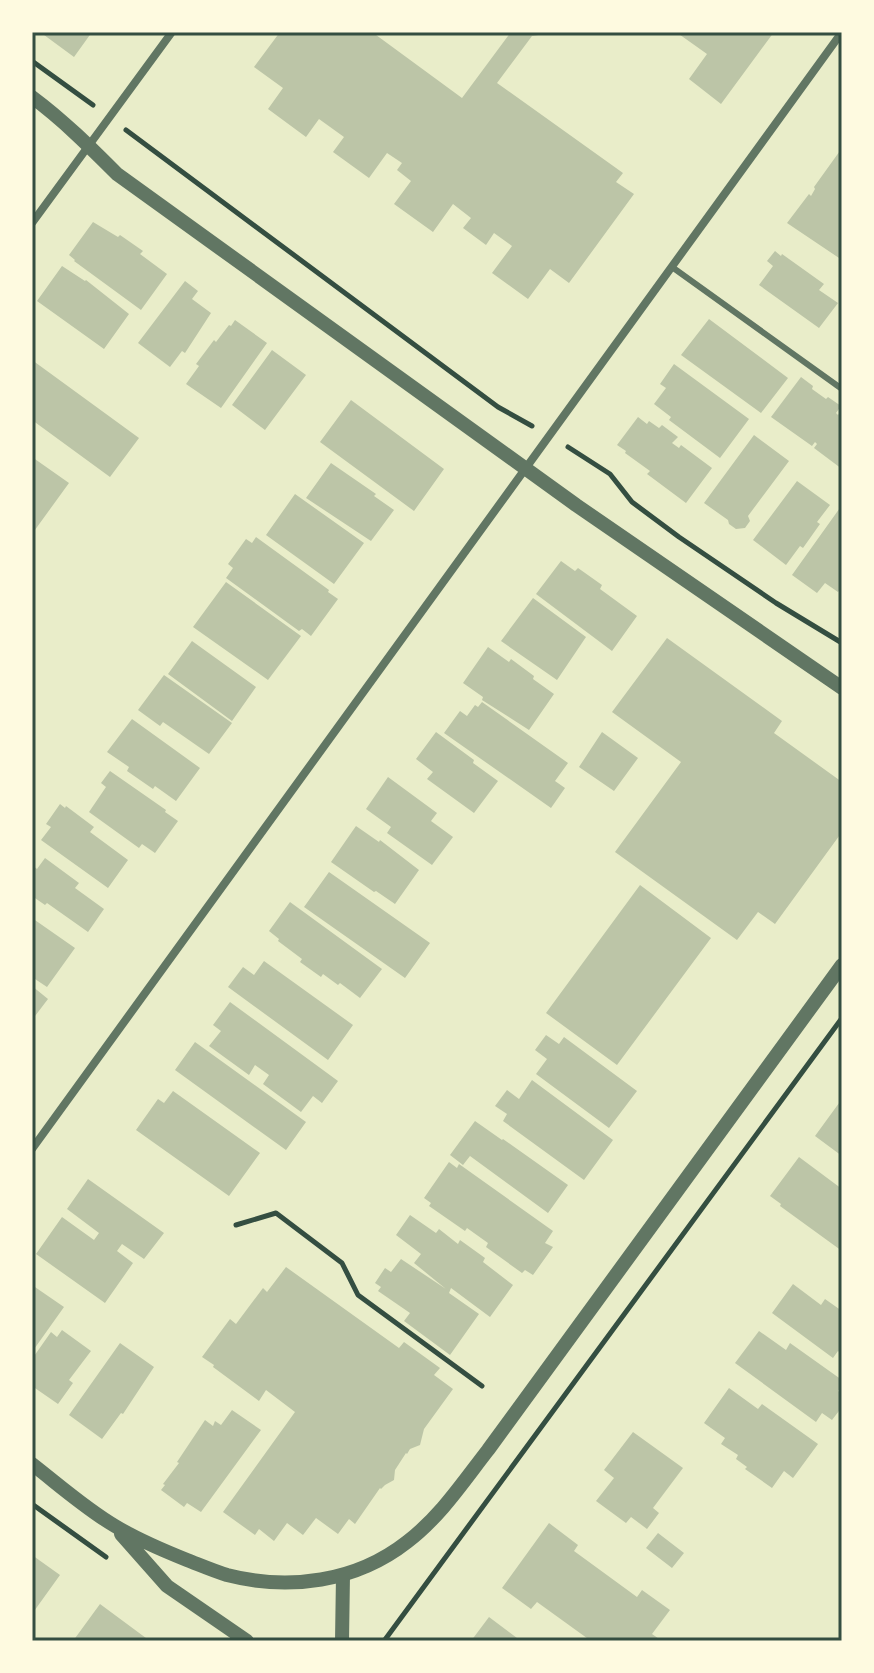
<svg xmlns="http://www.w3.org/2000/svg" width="874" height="1673" viewBox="0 0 874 1673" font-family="Karla,sans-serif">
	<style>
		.building { fill: #bcc5a7 }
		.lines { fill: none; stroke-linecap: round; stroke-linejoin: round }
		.path { stroke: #344e41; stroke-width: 5 }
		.service { stroke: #617663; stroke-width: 6 }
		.minor { stroke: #617663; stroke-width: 8 }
		.tertiary { stroke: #617663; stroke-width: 14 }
		.neatline { fill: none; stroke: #344e41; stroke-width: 3 }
	</style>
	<rect width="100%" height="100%" fill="#e9edc9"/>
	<path class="building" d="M40,32H92L74,57Z
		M280,32H372L462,98L511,32H544L545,34L532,36L497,83L623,173L616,182L634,194L569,283L550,269L528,299L492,273L512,246L494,233L486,245L463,228L471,218L453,204L433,232L394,204L411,181L397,170L402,163L387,153L369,178L333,152L344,137L319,119L306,137L268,109L283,88L254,67Z
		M676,32H774L721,104L689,79L707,54Z
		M842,148V260L787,223L809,194L811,196L815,189L814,187Z
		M93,222L118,237L120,235L143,251L140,254L167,274L141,310L74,261L75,260L69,255Z
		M775,251L781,256L782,254L824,284L819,290L838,303L819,328L759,285L773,266L767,261Z
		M62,266L85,281L86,280L129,314L104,349L37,301Z
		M185,281L198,291L192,299L211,313L185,353L182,351L170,367L138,343Z
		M709,319L788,378L761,413L681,355Z
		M235,320L267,343L221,408L186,384L199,366L196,364L214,340L216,342L229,325L231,326Z
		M272,350L306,375L265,430L232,405Z
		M32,360L139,438L110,477L32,420Z
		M674,364L749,419L720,458L669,420L671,417L654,404L666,388L660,384Z
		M801,377L813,386L812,389L826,399L828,397L841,406L836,413L838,415L842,410V469L814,448L817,444L815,442L812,446L771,417Z
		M351,400L444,469L414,511L320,442Z
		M638,417L647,424L649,421L659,428L662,425L678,437L672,443L679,448L681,445L712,468L686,503L647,474L650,471L625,453L626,451L617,445Z
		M754,435L789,461L748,516L750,521L745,528L736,529L729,524L728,520L704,503Z
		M32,457L69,483L32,534Z
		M331,463L376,494L374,496L394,510L371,541L306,498Z
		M797,481L830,505L817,522L820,524L803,548L800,546L786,565L753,540Z
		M295,494L364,543L334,584L266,535Z
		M842,505V587L838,592L825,583L817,593L792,575Z
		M256,537L329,590L328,592L338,599L311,636L302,629L299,631L226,578L233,568L228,564L246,539L252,543Z
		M561,561L575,571L578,568L602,585L600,589L637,616L612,651L536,594Z
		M226,582L301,636L268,680L193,627Z
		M533,598L586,637L557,680L501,641Z
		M667,638L782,721L774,733L842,782V832L775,924L758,912L737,940L615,852L681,762L612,712Z
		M192,641L256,687L232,721L168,674Z
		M488,647L509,662L511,659L534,676L533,679L554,694L529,730L482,700L483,697L463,683Z
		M164,675L232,723L209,754L163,722L160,726L138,710Z
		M482,702L568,763L555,781L565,788L551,808L444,733L460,711L467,716L475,705L478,707Z
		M132,719L200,768L176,801L155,786L153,789L127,771L129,767L107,752Z
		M436,732L474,760L473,763L498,781L474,813L427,779L433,772L416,759Z
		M602,732L638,758L614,791L579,767Z
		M110,771L166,810L165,812L178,821L155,853L142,844L139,848L89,812L106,787L101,783Z
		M388,777L437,813L431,821L453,837L432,865L387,833L391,827L366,809Z
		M60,804L65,808L66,806L94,827L90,832L128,860L108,888L41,840L51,827L46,824Z
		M356,826L379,842L380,840L419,870L395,904L376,891L374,892L331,862Z
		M45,858L79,883L75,888L104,909L88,932L47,903L45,905L32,896V865L37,869Z
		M329,872L430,943L405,978L304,907Z
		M640,885L711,938L617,1065L546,1013Z
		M290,902L382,969L360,998L340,983L338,985L323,974L321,977L300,962L302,959L278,941L279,939L269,931Z
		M32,918L75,948L47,987L32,977Z
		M264,961L353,1025L328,1060L228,987L243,967L254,975Z
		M32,986L48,999L32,1020Z
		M230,1002L338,1081L322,1103L313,1096L301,1112L263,1084L269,1075L255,1065L249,1075L209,1046L221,1031L213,1025Z
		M546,1035L559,1044L564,1037L637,1091L609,1128L536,1074L547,1059L535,1050Z
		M195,1042L306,1122L286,1150L175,1070Z
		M532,1080L613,1140L584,1180L503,1121L507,1114L495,1106L507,1090L519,1099Z
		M173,1091L260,1153L229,1196L136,1130L158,1099L164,1103Z
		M842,1099V1156L815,1136Z
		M475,1121L502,1140L503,1139L568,1185L548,1213L470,1156L463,1165L450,1155Z
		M799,1157L842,1189V1251L780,1206L781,1204L770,1196Z
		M449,1162L457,1168L459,1164L553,1231L545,1243L553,1247L533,1275L525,1270L522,1273L486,1247L488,1243L467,1228L465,1231L429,1206L431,1203L424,1198Z
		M88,1179L164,1233L144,1259L122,1244L117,1251L133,1263L105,1303L36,1254L62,1217L94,1240L99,1233L67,1209Z
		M410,1215L436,1233L439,1229L458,1244L460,1240L485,1258L483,1262L513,1285L490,1317L451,1288L449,1293L479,1314L450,1355L404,1321L410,1313L378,1291L381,1287L375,1283L385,1268L391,1272L401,1259L446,1289L414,1263L421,1254L396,1235Z
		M286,1267L399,1348L404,1342L440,1368L434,1375L453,1389L424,1429L420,1445L410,1449L407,1454L406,1453L395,1470L394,1480L385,1485L381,1489L380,1488L355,1524L349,1519L338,1534L316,1518L303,1535L287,1523L274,1541L259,1529L255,1535L223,1512L295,1412L266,1390L259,1401L213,1367L214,1365L202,1357L230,1319L236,1324L263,1288L267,1292Z
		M793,1284L821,1305L825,1299L842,1311V1354L838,1351L833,1358L772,1313Z
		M32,1285L64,1307L32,1352Z
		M62,1330L91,1351L69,1380L73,1383L58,1404L32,1386V1359L51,1332L57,1337Z
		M759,1331L786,1350L790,1343L842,1380V1386L838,1391L842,1393V1407L832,1420L822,1413L816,1422L735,1363Z
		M120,1343L154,1367L123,1414L121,1413L102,1439L69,1415Z
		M729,1388L758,1409L762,1404L818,1444L793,1478L784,1471L772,1488L745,1469L747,1467L736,1459L738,1455L721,1444L725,1438L704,1423Z
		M232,1410L261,1430L201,1512L187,1503L184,1507L161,1490L165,1485L163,1484L179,1463L177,1462L205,1420L213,1426L215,1421L221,1425Z
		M633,1432L683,1468L653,1508L659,1513L647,1529L631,1517L626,1523L596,1501L614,1478L604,1470Z
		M549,1523L578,1545L574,1551L637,1597L642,1590L670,1610L652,1634L662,1641H591L537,1602L531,1609L502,1588Z
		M658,1533L684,1553L672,1568L646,1548Z
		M32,1555L60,1575L32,1614Z
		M100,1604L150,1641H73Z
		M489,1617L521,1641H471Z"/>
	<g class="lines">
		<path class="path" d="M32,61L93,105
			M126,130L498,407L532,426
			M568,447L610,474L632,502L679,537L776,603L842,643
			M236,1225L276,1213L342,1263L358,1295L482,1386
			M32,1504L106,1557
			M384,1641L842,1018"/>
		<path class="service" d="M672,267L842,389"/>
		<path class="minor" d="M32,223L172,32
			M32,1149L842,32"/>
		<path class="tertiary" d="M32,97C63,120 90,147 117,174L576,505L842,688
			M32,1464C59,1485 86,1509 115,1526C138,1540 162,1550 187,1560C200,1565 214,1571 227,1575C289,1591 356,1582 407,1542C440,1517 463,1482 488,1450L842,965
			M121,1534L167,1586L247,1641
			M342,1641L343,1575"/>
	</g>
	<rect width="874" height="1673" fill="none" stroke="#fefae0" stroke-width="68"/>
	<rect x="34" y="34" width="806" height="1605" class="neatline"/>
</svg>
